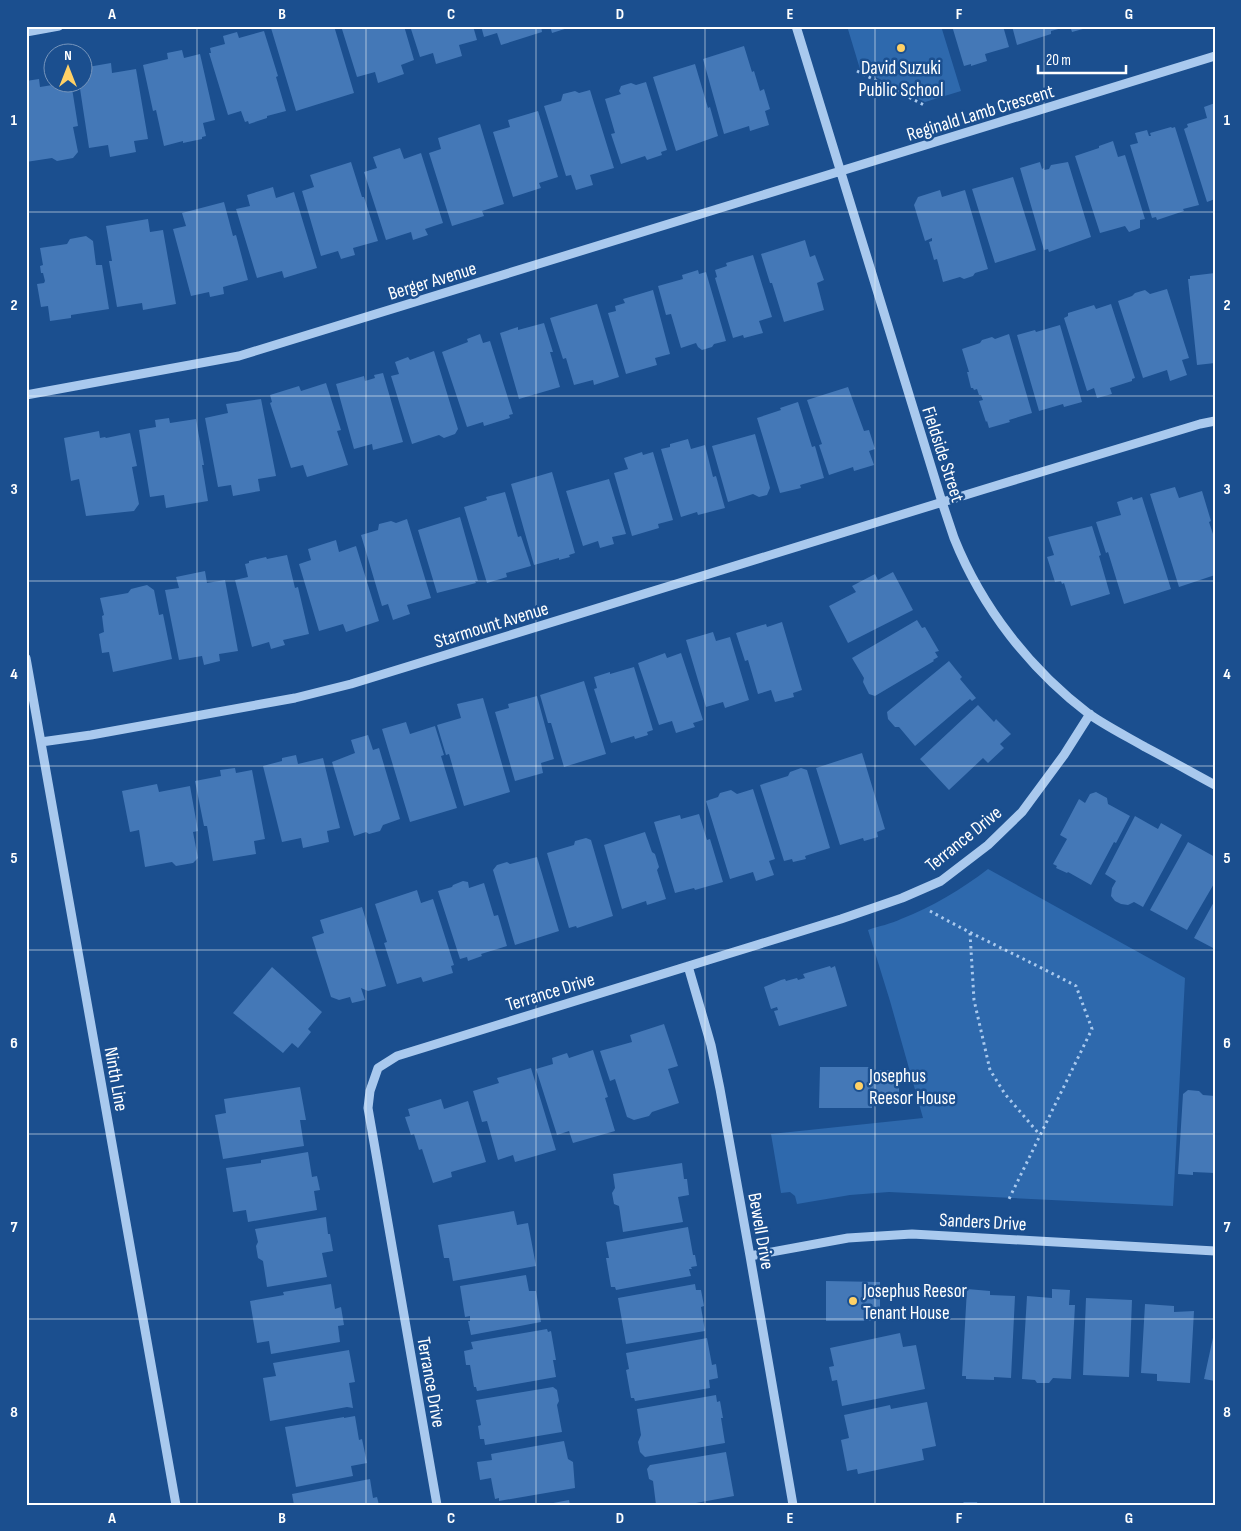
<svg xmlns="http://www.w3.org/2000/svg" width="1241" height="1531" viewBox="0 0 1241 1531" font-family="'Sofia Sans Condensed',sans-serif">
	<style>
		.green { fill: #2e69ad }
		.building { fill: #4478b7 }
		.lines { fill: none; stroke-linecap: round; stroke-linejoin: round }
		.path { stroke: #a9c9ee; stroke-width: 3; stroke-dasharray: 2.5 4; stroke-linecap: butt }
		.minor { stroke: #a9c9ee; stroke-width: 9 }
		.grid { fill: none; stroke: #fff; stroke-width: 1; stroke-opacity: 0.55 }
		.poi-dot { fill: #ffd166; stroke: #1b4f8f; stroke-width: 2 }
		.labels { text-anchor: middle; stroke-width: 5; stroke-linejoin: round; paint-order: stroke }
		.poi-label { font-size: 19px; fill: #fff; stroke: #1b4f8f; text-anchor: start }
		.street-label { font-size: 19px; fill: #fff; stroke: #1b4f8f }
		.neatline { fill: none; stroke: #fff; stroke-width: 2 }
		.grid-label { font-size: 16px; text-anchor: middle; font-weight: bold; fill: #fff }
	</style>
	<rect width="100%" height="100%" fill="#1b4f8f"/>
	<path class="green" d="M847,26H941L961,91L925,102L860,69Z
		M988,869L1185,978L1173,1206L889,1192L850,1195L797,1204L795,1196L790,1192L781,1193L771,1134L923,1118L890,1001L868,930C879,926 891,924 901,919C932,907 962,889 988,869Z"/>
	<path class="building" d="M276,26H334L354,93L296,111L271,28Z
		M341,26H404L414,60L401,65L404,74L378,83L375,72L357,77Z
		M410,26H473L477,40L459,45L462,56L436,64L433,53L420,57Z
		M481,26H541L542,32L501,45L497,33L484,37Z
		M550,26H571V27L552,33Z
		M952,26H1003L1009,47L985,54L987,61L971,66V64L964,66Z
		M1012,26H1061L1062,28L1051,31V34L1017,45Z
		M1070,26H1090V27L1072,32Z
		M264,31L278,76L276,77L286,111L267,116V118L249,124L248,121L245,122L241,111L228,115L209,53H211L210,48L225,44L223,36L237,32L239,38Z
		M744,46L752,72L754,71L760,91L764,89L770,109L765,111L769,125L750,131L749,126L724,134L703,59Z
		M182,50L184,58L200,54L215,120L203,123L206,136L202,137V139L183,143V141L164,146L156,110L153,111L143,65L168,59L167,53Z
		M111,63L112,73L136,69L148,139L134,141L136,152L110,157L108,145L89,148L79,82H82V68Z
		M695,64L708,108L710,107L718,136L676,151L653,77Z
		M39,79L40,87L71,82L78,126L73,127L78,152L73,158L57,161L52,158L26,162V81Z
		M646,82L667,150L661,152L662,155L647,160L645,156L621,164L611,134L615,133L605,99L621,94L619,91L621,86L631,83L636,85Z
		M590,90L614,168L590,175L593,185L576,190L571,175L566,176L544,106L561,101L563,94L575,91L579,93Z
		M1215,103V199L1207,202L1184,129L1188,127L1187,124L1207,118L1204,107Z
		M538,111L558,177L539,183L541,188L513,197L493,132L510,127L508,120Z
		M480,124L504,204L482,211L484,216L452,226L429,153L441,149L438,138Z
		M1171,127L1172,128L1175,127L1199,205L1183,209L1184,211L1157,220L1156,217L1152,218L1130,145L1138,143L1135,133L1147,130L1149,136H1151L1150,133Z
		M1113,141L1118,157L1125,155L1145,219L1140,220V228L1129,232L1125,226L1100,233L1075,156L1099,148V146Z
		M400,148L404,159L421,153L443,223L425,229L428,235L413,240L411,232L386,240L364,172L377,168L373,157Z
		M351,162L362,197H364L378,241L353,248L355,255L341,259L338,251L321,256L302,191L314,187L310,175Z
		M1040,162L1042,169L1044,168V170L1049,169L1051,165L1068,162L1091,237L1049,252L1048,249L1044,250L1020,168Z
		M1013,177L1036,250L995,263L972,189Z
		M273,187L276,198L294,192L317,268L284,278L282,271L257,278L236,209L250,206L247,195Z
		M940,190L942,197L965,190L988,269L975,273L973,276L964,279L960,277L943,282L937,259L934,260L929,242L932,241V238L925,241L914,205L918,197Z
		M224,202L233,236L236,235L248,280L223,287L224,294L210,297L209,292L191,296L173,229L186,226L182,213Z
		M148,219L150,232L163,230L176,304L143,310L142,303L117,307L109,261H112L106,226Z
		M86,236L93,241L96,265H102L109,309L71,315V318L50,321L48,306L41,307L37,284L44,283L45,281L43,273H41L40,266L43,265L40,248L67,244L70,239Z
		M805,240L810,257L815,255L824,280L817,283L824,310L784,322L772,283H770L761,254Z
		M753,255L772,317L759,321L763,333L744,338L743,335L733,338L715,278L717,277L715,270L727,266L726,263Z
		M698,270L699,274L706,272L726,341L714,344L712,347L702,350L698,347L696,343L681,348L671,314L666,315L658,286L683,279L682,275Z
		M1215,273V363L1197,365L1188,279H1190V276Z
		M1167,289L1189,358L1182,360L1187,375L1170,381L1167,370L1143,378L1118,301L1132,296L1135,293L1145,290L1150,294Z
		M653,290L670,354L655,358L657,365L626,374L608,313L616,311L615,306L625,303L623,299Z
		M597,304L619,377L594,385L593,380L574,385L566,358L563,359L550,318Z
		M1111,304L1135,378L1132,379V381L1110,388L1112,394L1097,398L1094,388L1087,391L1064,318L1068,316V313L1094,305L1096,309Z
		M544,323L553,352H550L560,387L519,399L500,333L518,327V330Z
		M1060,325L1082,402L1064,407L1063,404L1039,411L1017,335L1035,330L1036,332Z
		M480,334L483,343L490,341L513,414L509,415L510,418L484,426L483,422L467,427L442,352L468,342L467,339Z
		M1009,334L1032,413L1009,420L1010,422L989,428L987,421L986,422L979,401L983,400L981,395H979L977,389L974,390L973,388H971L967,372H969L962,349L980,343L982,340L992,337L995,339Z
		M434,351L458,429L455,434L444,438L439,435L412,444L391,376L399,374L395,362L408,357L410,360Z
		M383,373L403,442L373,450L372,444L354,449L336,384L364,376L365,381L375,378L374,375Z
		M326,383L341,430L337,431L348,465L307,477L303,465L291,468L270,403L272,402L270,395L299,386L301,391Z
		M848,387L864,431L869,430L875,449L869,451L874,465L854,471L853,467L829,475L819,445L822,444L807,400Z
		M261,399L276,476L258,479L260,491L233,496L231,485L218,487L205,418L228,413L226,404Z
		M798,402L812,447L815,446L824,478L800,485L801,488L780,493L757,418L781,410L780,408Z
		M169,418L170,423L196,419L204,465H202L208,501L166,508L164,495L150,497L139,430L156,427L155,420Z
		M99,431L100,438L105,437L106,438L130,433L137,466L132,467L139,504L134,511L86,516L79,479L71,481L64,438Z
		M755,434L770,488L767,495L759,497L753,494L728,502L712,446Z
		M688,439L691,449L705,445L713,477L716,476L725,508L698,515L697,512L681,517L661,449L670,447V444Z
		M642,452L643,455L653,452L673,520L658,524L659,528L632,536L614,473L628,469L624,458Z
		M552,472L575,553L569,555L570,557L559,560V558L534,565L511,484Z
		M609,479L626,534L612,537L614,544L600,548L598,541L583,546L566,491Z
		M1175,487L1179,498L1202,491L1211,521L1209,522L1215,540V575L1179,587L1150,494Z
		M505,492L518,537L521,536L531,566L506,573L507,577L487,583L464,507L487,500L486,497Z
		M1132,497L1133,500L1142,497L1171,589L1124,604L1108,552L1106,553L1096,522L1121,515L1117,502Z
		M460,517L478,581H475L476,583L437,593L418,530Z
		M407,519L431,598L407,605L410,614L393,620L388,604L382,606L361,535L378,530L379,524L391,521L396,523Z
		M1092,526L1101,555L1099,556L1110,594L1071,606L1064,583L1062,584L1061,581L1055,582L1047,557L1054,555L1048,537Z
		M336,540L339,552L356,546L379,621L346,632L343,624L319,631L299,564L311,560L308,549Z
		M287,555L295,588L298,587L309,634L283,640L285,645L271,649L269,642L252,647L235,580L248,577L245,564L249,563V561L266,557L267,559Z
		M205,571L207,583L225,580L238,651L219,654L220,661L204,665L202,656L179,660L165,590L179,588L176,577Z
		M893,572L913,610L848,643L829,606L856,592L852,586L875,574L878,580Z
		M147,585L154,590L159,615L163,614L172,659L113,672L109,652L102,653L99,634L104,632L102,616L104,615L100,598L128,593L131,589Z
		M917,620L922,628L925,627L939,651L935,652L938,657L933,660L934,661L875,696L869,694L863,682L864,678L852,658Z
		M782,622L802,690L793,693L794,697L775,702L771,690L758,694L748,660L745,661L736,633L766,624L767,627Z
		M713,632L716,641L730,637L749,700L725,708L723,702L706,707L686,640Z
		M665,653L667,658L681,653L703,720L693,723L695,727L676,733L672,721L659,725L638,663Z
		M949,661L962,677L960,679L976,698L972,701L970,699L915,746L899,727H895L888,719L887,712Z
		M634,667L653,730L647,732L648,735L635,739L634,736L611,743L594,689L597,688L594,677L610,672V674Z
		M584,681L606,754L564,767L551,723H548L540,695Z
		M537,696L554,759L541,763L543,773L515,781L495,712L509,708L508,704Z
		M483,698L510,792L464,806L449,754L446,755L437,725L461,718L457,704Z
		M978,705L994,722L996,719L1011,734L1000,744L1004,748L988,763L983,758L949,790L920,759Z
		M406,722L410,734L435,726L444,755L441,756L457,808L410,822L382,729Z
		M368,735L373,750L379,748L400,819L383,825L380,831L369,834L366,832L354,836L332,762L355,753L351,740Z
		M862,753L885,829L877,832L878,837L864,841L863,838L840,845L816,768Z
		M296,755L298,764L323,758L340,828L327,831L329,842L303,848L301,838L282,842L263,766L282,761V758Z
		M235,768L236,773L252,770L265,839L254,841L256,854L213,861L207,826H204L195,781L221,776L220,770Z
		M801,768L807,770L830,848L805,856L806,859L793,862L792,859L784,861L760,785L788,776L790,772Z
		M157,784L159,792L190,786L198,831L193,832L198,858L193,863L176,866L172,862L145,867L139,830L130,832L122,791Z
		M753,789L775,859L769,861L774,875L756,881L753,872L730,879L706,801L718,797L720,793L731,790L737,794Z
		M1096,792L1107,798L1108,804L1130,816L1116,843L1114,842L1091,885L1068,872L1067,873L1056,868L1057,866L1053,864L1067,839L1060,835L1079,799L1085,803L1090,794Z
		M699,814L707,840L710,839L723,882L695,890L694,888L675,893L654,822L680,815L681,819Z
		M1135,816L1158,829L1161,823L1182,835L1143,907L1134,902L1128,905L1121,904L1115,901L1111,896L1112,888L1116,881L1105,874Z
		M645,832L652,852L655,854L659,867L657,870L666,899L647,905L646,901L622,909L604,845Z
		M586,838L591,840L613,916L577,928L576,926L569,928L547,853L574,845L575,841Z
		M1188,842L1215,857V882L1187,930L1150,910Z
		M537,857L559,931L515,945L493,870L497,865L507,862L510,864Z
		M463,881L468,882L469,888L484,883L494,916L498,915L507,946L481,954L482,956L468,961L467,957L460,959L438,891L452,887L453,885Z
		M417,890L421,903L433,899L454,965L451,966L453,973L423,982L421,977L397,984L384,943L387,942L375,904Z
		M1215,900V949L1194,938Z
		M362,907L386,986L368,991L361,988L365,1000L352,1003L350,997L339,1000L331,997L312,937L324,933L320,920Z
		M830,966L831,968L835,966L847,1006L779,1026L774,1011L778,1010L777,1007L771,1009L764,987L781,980L785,979L786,981L797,978L798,980L805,978L803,974Z
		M272,967L322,1012L308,1029L311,1032L298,1048L292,1043L283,1053L233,1013Z
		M664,1024L678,1066L668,1069L679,1103L652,1112L649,1116L634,1120L627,1117L615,1079L610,1081L600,1051L632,1042L630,1035Z
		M593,1050L608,1097L605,1098L615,1131L573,1143L569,1131L557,1135L536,1069L553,1064L552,1058L567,1053L569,1058Z
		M820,1067H872V1070H899V1102L872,1101V1108H819Z
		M531,1068L556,1150L515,1162L513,1155L498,1160L487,1121L482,1122L473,1091L499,1083L497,1078Z
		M300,1087L306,1120H300L304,1146L223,1159L215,1115L226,1113L224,1099Z
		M1188,1090L1199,1091L1203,1095L1215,1096V1173L1193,1172V1175L1178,1174L1183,1094Z
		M441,1099L444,1109L468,1101L486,1162L451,1172L452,1177L433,1183L422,1149L419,1150L414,1134L411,1135L405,1117L410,1116L408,1109Z
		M308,1152L312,1177L317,1176L320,1190L314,1191L317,1210L248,1222L246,1210L233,1212L226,1168L261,1163V1160Z
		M682,1163L684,1179H687L689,1195L678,1197L683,1222L623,1232L619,1206L614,1204L612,1193L615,1188L613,1174Z
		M514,1211L517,1225L528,1223L536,1266L453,1281L449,1258H444L438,1225Z
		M326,1217L328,1234H330L333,1251L322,1253L327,1277L267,1287L263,1261L258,1258L256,1246L258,1242L255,1229Z
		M688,1227L693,1255H695L697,1266L691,1267L692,1269H689L691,1276L616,1290L615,1287H611L606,1258H609L606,1242Z
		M526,1275L529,1291H536L541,1322L471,1335L468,1321H470V1316L465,1317L460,1286Z
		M826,1281L880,1282V1321H826Z
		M331,1284L335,1309L341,1307L344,1325L338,1326L340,1342L271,1354L269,1341L257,1343L250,1301L284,1295L283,1292Z
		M695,1284L696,1290H701L704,1306L701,1307L705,1331L626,1344L618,1298Z
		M967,1289L990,1291V1295L1015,1296L1011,1378L994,1377V1380L966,1379V1376H962Z
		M1052,1289L1070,1290L1069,1305H1075L1071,1379L1053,1378L1049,1383H1037L1035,1380L1022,1379L1027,1296L1052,1298Z
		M1086,1298L1132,1300L1129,1377L1083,1375Z
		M1145,1304L1174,1306V1312L1194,1311L1190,1383L1157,1381V1374L1141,1373Z
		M547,1329L548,1332L551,1331L556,1360H553L556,1377L477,1391L476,1387H474L470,1365H466L464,1351L473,1349L471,1342Z
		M900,1333L903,1347L916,1345L925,1389L842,1406L837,1380L832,1381L829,1367L834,1366L830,1348Z
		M1214,1333H1215V1381L1204,1379Z
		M707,1338L712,1365L716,1364L718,1378L709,1380L710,1388L635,1401L634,1398H631L626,1370L629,1369L626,1353Z
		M349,1350L355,1382L349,1383L353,1408L347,1407L270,1421L263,1378L276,1376L273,1363Z
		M553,1387L557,1390L559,1401L557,1405L562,1432L485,1445L484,1439H480L478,1426L481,1425L476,1400Z
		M716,1395L717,1402L720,1401L723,1418H721L725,1443L645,1457L640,1452L638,1442L641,1435L637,1409Z
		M927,1402L936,1446L922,1449L924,1460L858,1474L857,1469L847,1471L841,1440L849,1438L844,1415L890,1405L891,1409Z
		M355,1416L359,1440L362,1439L367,1463L351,1466L353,1476L296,1487L285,1427L344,1417V1418Z
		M564,1441L568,1459L573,1462L575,1488L499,1501V1498L495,1499L491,1478L480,1480L477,1462L492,1460L491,1454Z
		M726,1452L734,1496L685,1505H656L653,1481L649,1479L647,1469L650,1465Z
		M370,1479L373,1498L377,1497L379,1505H294L292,1494Z
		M569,1500L570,1505H549L548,1504Z
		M964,1502H977L978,1505H961Z"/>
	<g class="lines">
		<path class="path" d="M857,71L926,106
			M930,911C978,938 1028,960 1076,986L1092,1029L1008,1201
			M970,933L974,1000L990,1070L1005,1094L1040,1135"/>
		<path class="minor" d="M796,26L942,502C946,514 950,526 954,538C982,608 1030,669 1089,714C1106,726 1126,736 1145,747C1168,759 1191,772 1215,785
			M26,32L59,26
			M26,395L239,356L1215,56
			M26,658L176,1505
			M41,742L91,735L295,698L351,684L985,489L1200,424L1215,421
			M688,966L711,1045L720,1089L750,1256L793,1505
			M750,1256L848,1238L912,1234L1215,1251
			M437,1505L368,1108L370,1091L378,1068L397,1056L841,919L902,898L941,881L988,845L1022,812L1064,755L1090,714"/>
	</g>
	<path class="grid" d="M197,26V1505M366,26V1505M536,26V1505M705,26V1505M875,26V1505M1044,26V1505M26,212H1215M26,396H1215M26,581H1215M26,766H1215M26,950H1215M26,1134H1215M26,1319H1215"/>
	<g class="poi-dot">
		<circle cx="901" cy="48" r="5"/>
		<circle cx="859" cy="1086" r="5"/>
		<circle cx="853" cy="1301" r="5"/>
	</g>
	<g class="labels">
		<g class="poi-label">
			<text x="901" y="74" text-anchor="middle">David Suzuki<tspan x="901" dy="22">Public School</tspan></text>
			<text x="869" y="1082">Josephus<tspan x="869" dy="22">Reesor House</tspan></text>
			<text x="863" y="1297">Josephus Reesor<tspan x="863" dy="22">Tenant House</tspan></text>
		</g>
		<g class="street-label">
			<text transform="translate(980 112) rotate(-17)" y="7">Reginald Lamb Crescent</text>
			<text transform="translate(432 280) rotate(-17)" y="7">Berger Avenue</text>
			<text transform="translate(944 454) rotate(72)" y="7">Fieldside Street</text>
			<text transform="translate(491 624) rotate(-17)" y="7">Starmount Avenue</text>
			<text transform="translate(963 838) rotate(-39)" y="7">Terrance Drive</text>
			<text transform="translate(550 991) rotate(-17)" y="7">Terrance Drive</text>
			<text transform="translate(117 1079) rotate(80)" y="7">Ninth Line</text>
			<text transform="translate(983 1221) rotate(3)" y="7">Sanders Drive</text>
			<text transform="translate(762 1231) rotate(80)" y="7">Bewell Drive</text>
			<text transform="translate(432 1382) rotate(80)" y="7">Terrance Drive</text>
		</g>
	</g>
	<rect width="1241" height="1531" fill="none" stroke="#1b4f8f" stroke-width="55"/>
	<g transform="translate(68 68)"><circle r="24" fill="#1b4f8f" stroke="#7695bc"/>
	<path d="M0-4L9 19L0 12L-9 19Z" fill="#ffd166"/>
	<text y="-8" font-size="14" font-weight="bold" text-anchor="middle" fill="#ffffff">N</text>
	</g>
	<path d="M1038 65v8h88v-8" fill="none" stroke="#ffffff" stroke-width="2.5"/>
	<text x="1046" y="65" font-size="15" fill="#ffffff" stroke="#1b4f8f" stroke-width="4" paint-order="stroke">20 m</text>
	<rect x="28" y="28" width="1186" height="1476" class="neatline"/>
	<g class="grid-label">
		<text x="112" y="19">A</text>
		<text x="282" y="19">B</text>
		<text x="451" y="19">C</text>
		<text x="620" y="19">D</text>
		<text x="790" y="19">E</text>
		<text x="959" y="19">F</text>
		<text x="1129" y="19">G</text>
		<text x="14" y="125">1</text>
		<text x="1227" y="125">1</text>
		<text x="14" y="310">2</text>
		<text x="1227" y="310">2</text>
		<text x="14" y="494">3</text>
		<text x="1227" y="494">3</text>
		<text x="14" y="679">4</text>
		<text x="1227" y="679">4</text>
		<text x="14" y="863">5</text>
		<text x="1227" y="863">5</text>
		<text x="14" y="1048">6</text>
		<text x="1227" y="1048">6</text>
		<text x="14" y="1232">7</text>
		<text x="1227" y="1232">7</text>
		<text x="14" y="1417">8</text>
		<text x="1227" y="1417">8</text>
		<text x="112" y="1523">A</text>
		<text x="282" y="1523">B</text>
		<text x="451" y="1523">C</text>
		<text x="620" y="1523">D</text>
		<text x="790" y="1523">E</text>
		<text x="959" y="1523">F</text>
		<text x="1129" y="1523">G</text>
	</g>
</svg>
